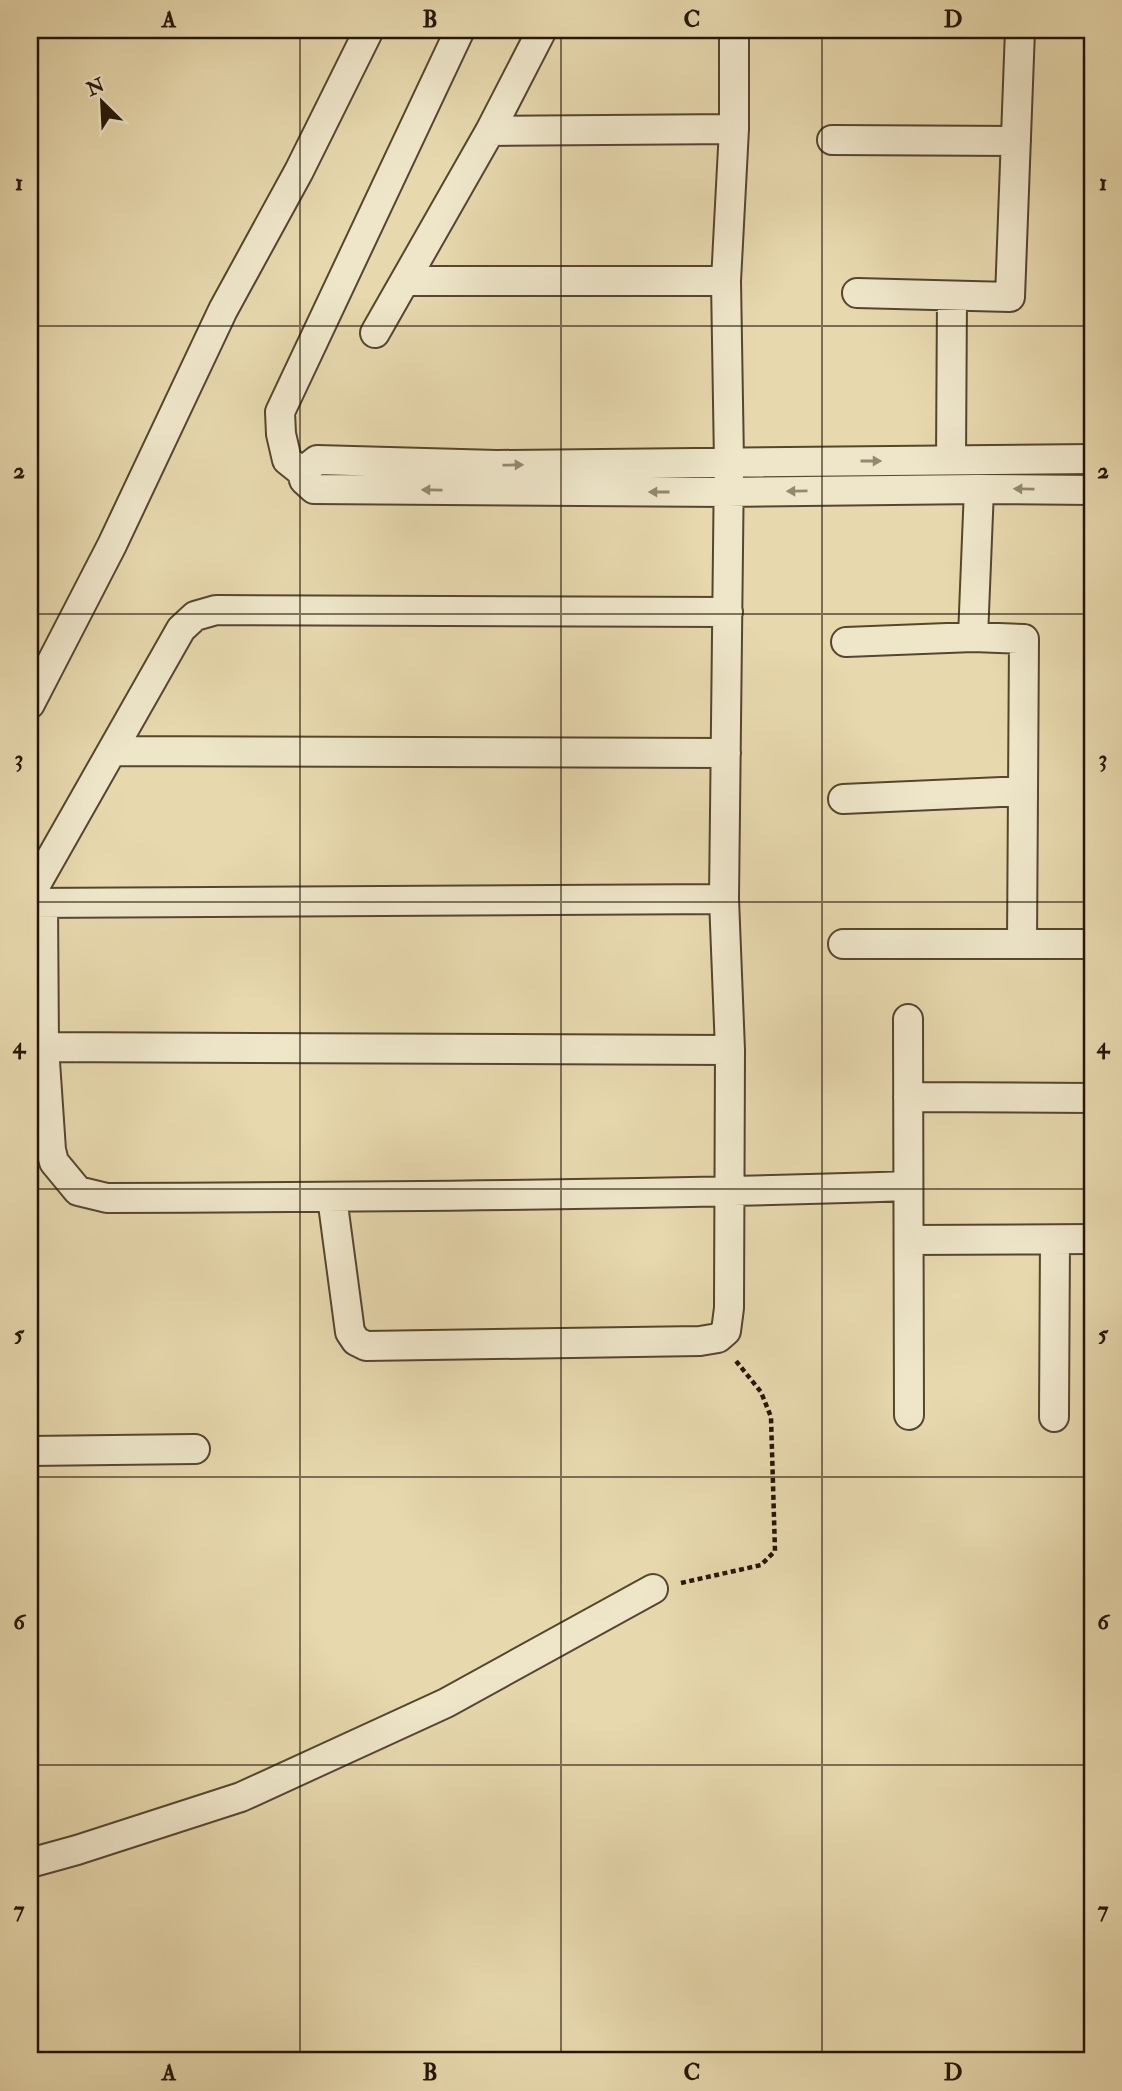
<svg xmlns="http://www.w3.org/2000/svg" width="1122" height="2091" viewBox="0 0 1122 2091" font-family="'IM FELL Double Pica',serif">
	<style>
		.lines { fill: none; stroke-linecap: round; stroke-linejoin: round }
		.minor-casing { stroke: #55462f; stroke-width: 32 }
		.path { stroke: #241605; stroke-width: 4.5; stroke-dasharray: 5 3.5; stroke-linecap: butt }
		.minor { stroke: #efe6ca; stroke-width: 28 }
		.oneway { fill: #948871 }
		.grid { fill: none; stroke: #241605; stroke-width: 2; stroke-opacity: 0.55 }
		.neatline { fill: none; stroke: #241605; stroke-width: 2.5 }
		.grid-label { font-size: 23px; text-anchor: middle; font-weight: bold; fill: #241605 }
	</style>
	<rect width="100%" height="100%" fill="#e7d8ad"/>
	<filter id="stains"><feTurbulence type="fractalNoise" baseFrequency=".00286" numOctaves="4"/><feColorMatrix values="0 0 0 0 .2 0 0 0 0 .09 0 0 0 0 .02 0 0 0 .5 -.17"/></filter>
	<radialGradient id="worn" r=".72"><stop offset=".6" stop-color="#630" stop-opacity="0"/><stop offset="1" stop-color="#630" stop-opacity=".3"/></radialGradient>
	<g class="lines">
		<defs>
			<path id="minor" d="M460,30L280,412L281,434L287,460L302,472L304,480L314,489L727,492L979,489L1092,490
				M490,131L734,129
				M832,140L1016,141
				M406,281H726
				M857,293L1010,297L1020,30
				M375,333L490,131L542,30
				M951,460L952,296
				M302,472L317,460L497,465L1092,459
				M979,489L973,637L1024,639L1022,944
				M846,642L973,637
				M30,704L112,545L223,310L299,171L369,30
				M112,751L726,753
				M843,799L1022,791
				M30,895L181,629L195,616L216,610L728,612
				M30,903L724,899
				M43,903L44,1047L51,1150L54,1162L78,1191L107,1198C374,1197 641,1195 908,1186
				M843,944H1092
				M908,1019L909,1415
				M44,1047L730,1050
				M908,1097L1092,1098
				M332,1197L350,1332L356,1341L366,1346L700,1341L718,1338L726,1331L729,1308L730,1050L724,899L729,462L726,281L734,129V30
				M909,1240L1092,1239
				M1054,1417L1055,1240
				M30,1451L195,1449
				M30,1863L77,1850L241,1797L446,1703L653,1589"/>
		</defs>
		<use href="#minor" class="minor-casing"/>
		<path class="path" d="M681,1583L761,1565L775,1551L771,1417L761,1392L736,1361"/>
		<use href="#minor" class="minor"/>
	</g>
	<defs><path id="oneway-solid" d="M-6-.8H1V-3.2L6.5 0L1 3.2V.8H-6Z" transform="scale(1.75)"/></defs>
	<g class="oneway">
		<use href="#oneway-solid" transform="translate(871 461)"/>
		<use href="#oneway-solid" transform="translate(513 465) rotate(-1)"/>
		<use href="#oneway-solid" transform="translate(1024 489) rotate(-179)"/>
		<use href="#oneway-solid" transform="translate(432 490) rotate(-179)"/>
		<use href="#oneway-solid" transform="translate(797 491) rotate(179)"/>
		<use href="#oneway-solid" transform="translate(659 492) rotate(-180)"/>
	</g>
	<path class="grid" d="M300,30V2061M561,30V2061M822,30V2061M30,326H1092M30,614H1092M30,902H1092M30,1189H1092M30,1477H1092M30,1765H1092"/>
	<rect width="1122" height="2091" fill="none" stroke="#e7d8ad" stroke-width="77"/>
	<g transform="translate(102 102) rotate(336)" stroke="#efe6ca" stroke-width="5" paint-order="stroke">
	<path d="M0-5L12 26L0 18L-12 26Z" fill="#241605"/>
	<text y="-10" font-size="19" font-weight="bold" text-anchor="middle" fill="#241605">N</text>
	</g>
	<rect x="38" y="38" width="1046" height="2014" class="neatline"/>
	<g class="grid-label">
		<text x="169" y="27">A</text>
		<text x="430" y="27">B</text>
		<text x="692" y="27">C</text>
		<text x="953" y="27">D</text>
		<text x="19" y="190">1</text>
		<text x="1103" y="190">1</text>
		<text x="19" y="478">2</text>
		<text x="1103" y="478">2</text>
		<text x="19" y="766">3</text>
		<text x="1103" y="766">3</text>
		<text x="19" y="1053">4</text>
		<text x="1103" y="1053">4</text>
		<text x="19" y="1341">5</text>
		<text x="1103" y="1341">5</text>
		<text x="19" y="1629">6</text>
		<text x="1103" y="1629">6</text>
		<text x="19" y="1917">7</text>
		<text x="1103" y="1917">7</text>
		<text x="169" y="2080">A</text>
		<text x="430" y="2080">B</text>
		<text x="692" y="2080">C</text>
		<text x="953" y="2080">D</text>
	</g>
	<rect width="100%" height="100%" filter="url(#stains)"/>
	<rect width="100%" height="100%" fill="url(#worn)"/>
</svg>
